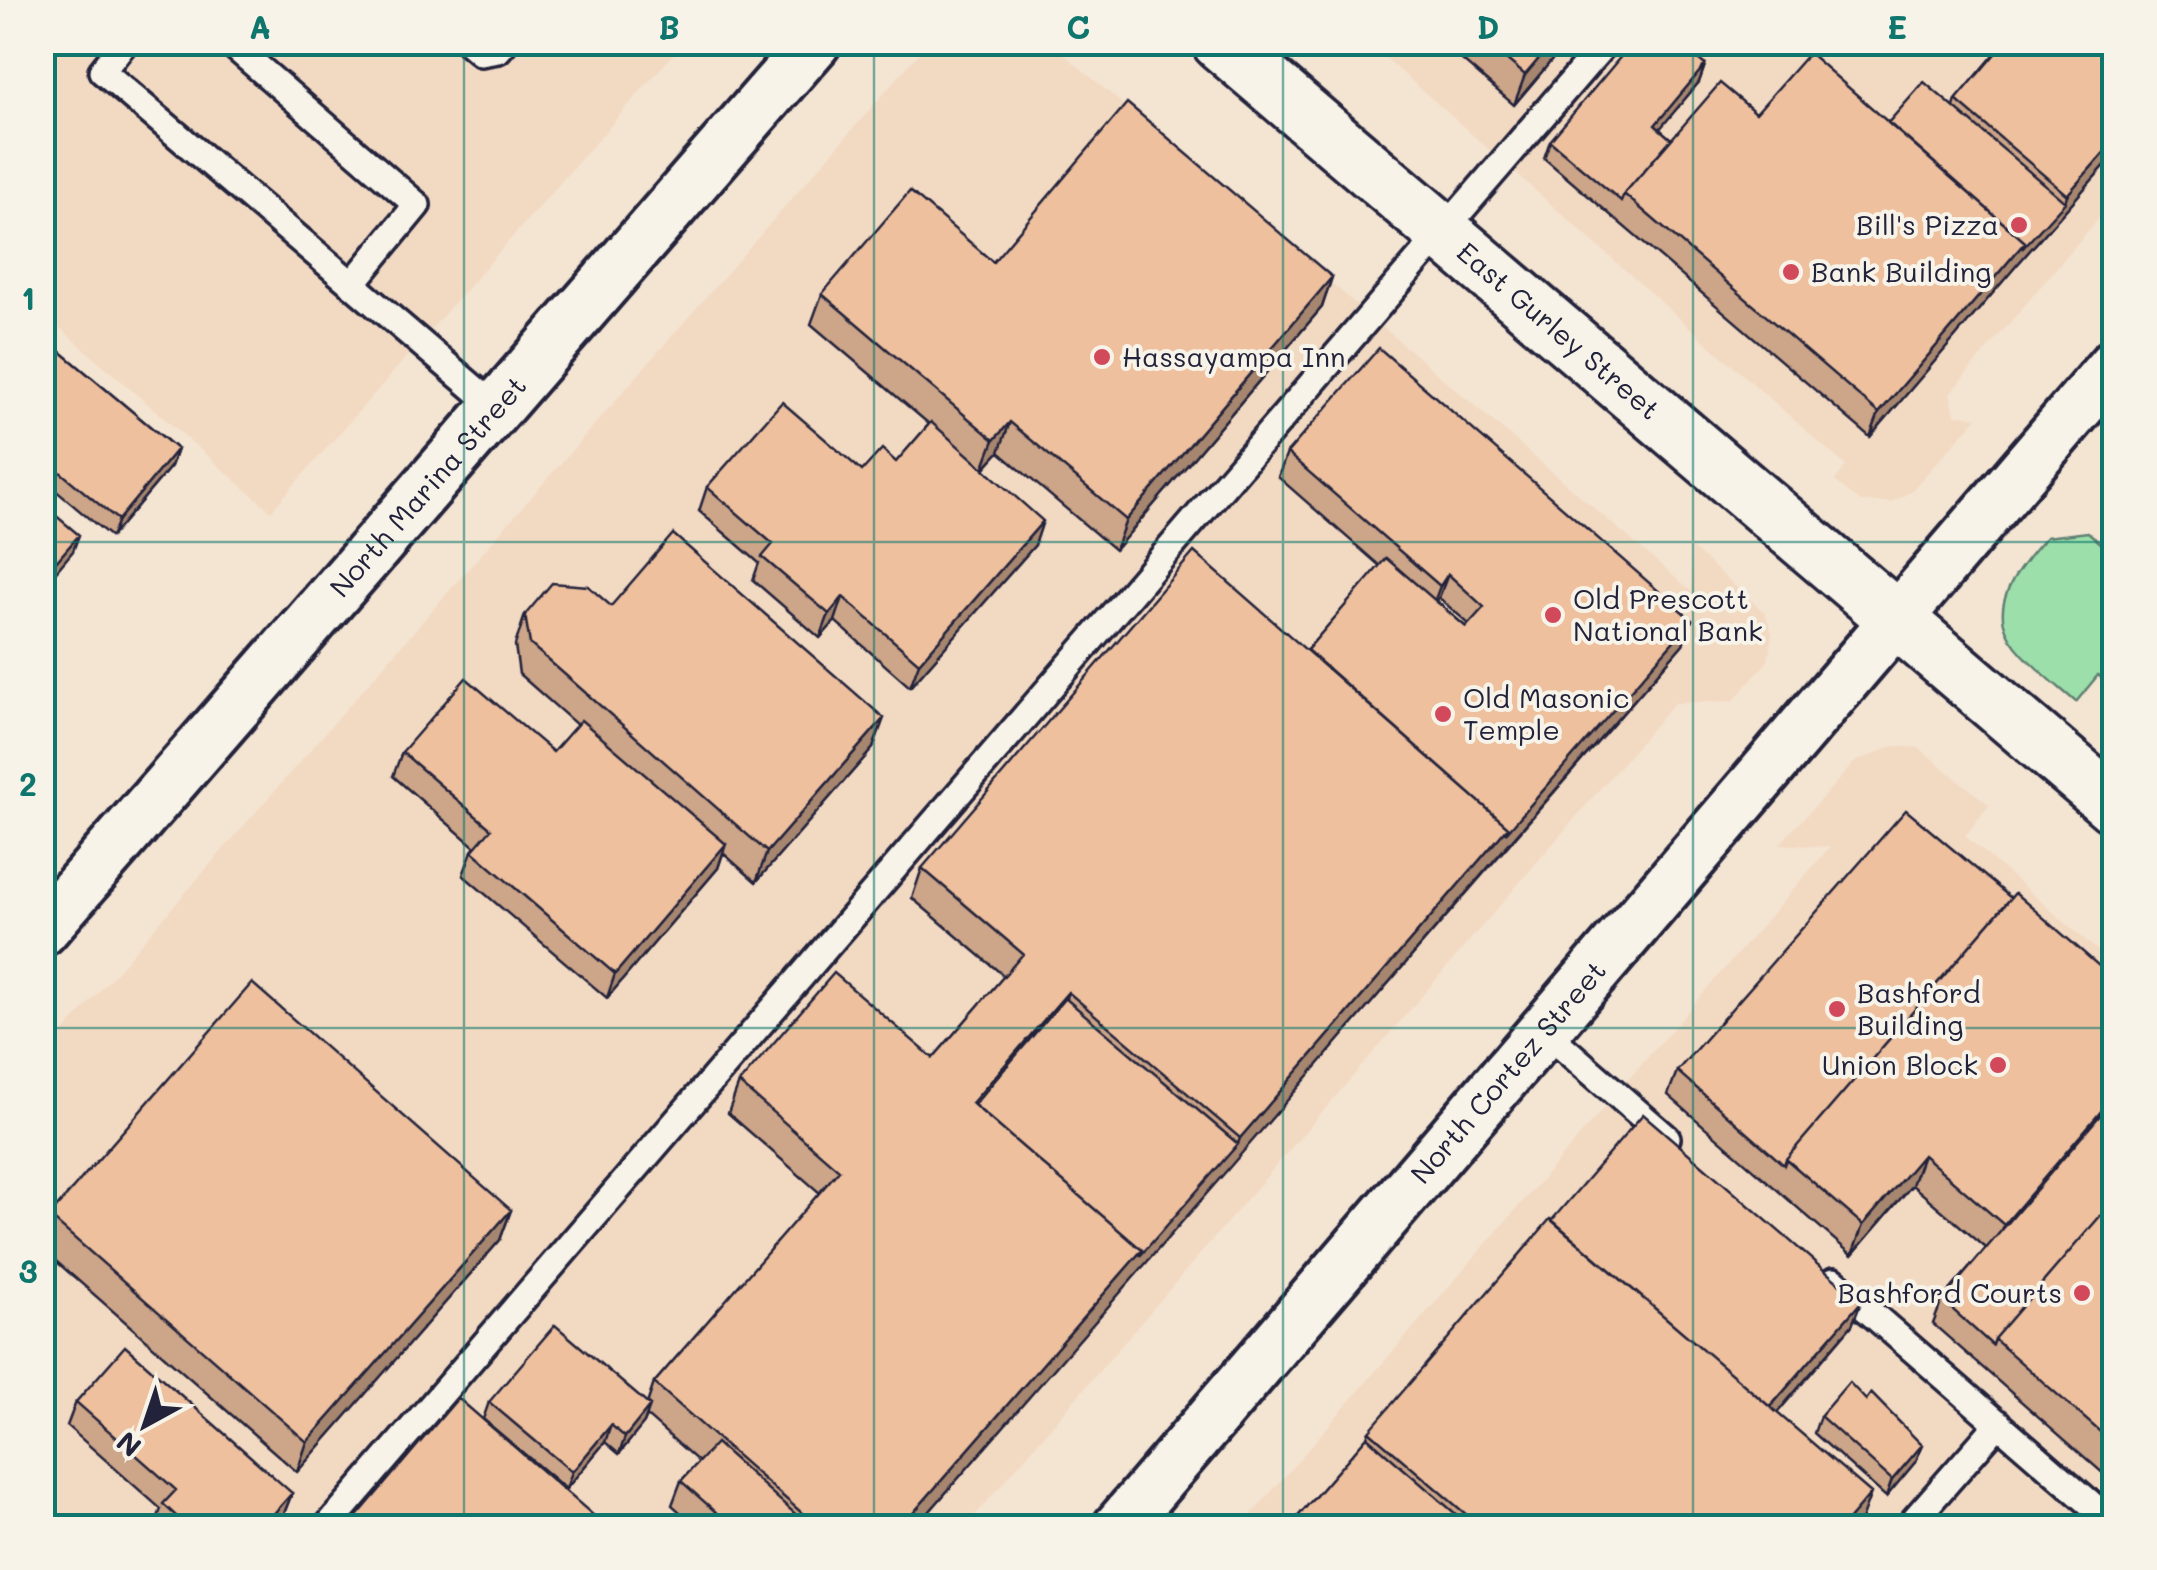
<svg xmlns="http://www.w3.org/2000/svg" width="2157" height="1570" viewBox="0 0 2157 1570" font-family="Mali,sans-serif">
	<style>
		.built { fill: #f2d9c2 }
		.green { fill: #9cdfaa; stroke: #5f8072; stroke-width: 2.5 }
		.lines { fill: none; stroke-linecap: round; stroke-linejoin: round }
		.service-casing { stroke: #22223b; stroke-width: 32 }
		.minor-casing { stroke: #22223b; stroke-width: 58 }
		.secondary-casing { stroke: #22223b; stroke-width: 62 }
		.service { stroke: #f7f3e8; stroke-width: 25 }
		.minor { stroke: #f7f3e8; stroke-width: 50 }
		.secondary { stroke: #f7f3e8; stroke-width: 55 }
		.wall { fill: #cda588; stroke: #22223b; stroke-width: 2.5; fill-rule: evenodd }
		.shaded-wall { fill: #a7866f; stroke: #22223b; stroke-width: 2.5 }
		.building { fill: #eec09e; stroke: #22223b; stroke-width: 2.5 }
		.grid { fill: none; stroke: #0f766e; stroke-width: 2.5; stroke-opacity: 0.55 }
		.poi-dot { fill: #d1495b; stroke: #f7f3e8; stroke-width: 4 }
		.labels { text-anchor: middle; stroke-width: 8; stroke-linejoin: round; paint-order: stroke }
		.poi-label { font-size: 28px; fill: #22223b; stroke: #f7f3e8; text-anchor: start }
		.street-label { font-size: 28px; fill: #22223b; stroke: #f7f3e8 }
		.neatline { fill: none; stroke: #0f766e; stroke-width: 4 }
		.grid-label { font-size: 32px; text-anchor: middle; font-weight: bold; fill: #0f766e }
	</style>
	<rect width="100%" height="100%" fill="#f4e4d2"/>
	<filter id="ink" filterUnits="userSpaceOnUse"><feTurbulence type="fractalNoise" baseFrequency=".01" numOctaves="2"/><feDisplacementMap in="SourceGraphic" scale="20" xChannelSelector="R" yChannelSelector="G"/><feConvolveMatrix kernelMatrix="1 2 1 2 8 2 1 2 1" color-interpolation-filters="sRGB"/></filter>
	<g filter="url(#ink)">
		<path class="built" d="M43,43H683L271,511L43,313Z
			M928,43H1051L1692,592L1691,547L1765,613L1772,633L1768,661L1733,701L1674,703L965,1527L68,1528L43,1506V1056Z
			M1369,43H2114V200L1950,393L1955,415L1978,417L1910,492L1891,502H1861L1835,481L1846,466Z
			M1893,746L1919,748L1989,805L1965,836L2114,965V1527L1240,1528L1830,847L1780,844L1855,762Z"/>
		<path class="green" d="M2088,532L2104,546L2114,534V689L2098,675L2076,702C2003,639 1970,621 2046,537Z"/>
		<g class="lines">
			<defs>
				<path id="service" d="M125,42L102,71L497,408
					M229,42L417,205L353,283
					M468,42L481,53L498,50L505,42
					M1543,1030L1667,1138
					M1834,1281L2114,1524
					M326,1528L1606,42
					M1907,1528L1999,1423"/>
				<g id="minor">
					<path id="s1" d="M42,930L815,42"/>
					<path id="s2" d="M1118,1528L2114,365"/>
				</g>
				<g id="secondary">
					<path id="s3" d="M1220,42L2114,805"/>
				</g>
			</defs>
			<use href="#service" class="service-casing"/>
			<use href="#minor" class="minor-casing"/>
			<use href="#secondary" class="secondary-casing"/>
			<use href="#service" class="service"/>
			<use href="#minor" class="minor"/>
			<use href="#secondary" class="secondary"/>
		</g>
		<path class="wall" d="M1441,42H1567L1514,105Z
			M2005,42H2114V155L2016,266L1870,437L1544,158L1550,141L1705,65L1699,82L1659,129L1671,139L1756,113L1888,123L1954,107L1956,100Z
			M993,262L1332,277L1322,307L1115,550L999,452L984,469L1035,545L910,687L835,621L820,638L753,580L759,563L699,511L707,487L862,471L896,462L929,424L811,324L822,294Z
			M42,336L177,449L171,466L111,537L42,479Z
			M1287,453L1683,644L915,1528H698L672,1505L681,1481L699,1462L647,1416L644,1423L619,1454L605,1442L566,1489L483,1419L489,1402L647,1404L654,1383L820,1193L728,1113L739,1083L933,1058L1004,976L912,898L922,868L1307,650L1380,566L1278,477ZM1439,598L1469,624L1466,627L1437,602Z
			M525,615L873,748L756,882L723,853L718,868L607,998L463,875L472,851L475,847L393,776L402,752H553L577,725L519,674L515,645Z
			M2011,898L2114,979V1483L1933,1324L1942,1300L1986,1248L1912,1185L1852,1255L1668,1095L1677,1071Z
			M511,1210L500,1240L297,1472L42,1249V1233L49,1216Z
			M1861,1302L1852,1325L1777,1413L1860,1523L1856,1528H1288L1367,1437L1369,1431Z
			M1866,1400L1922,1445L1916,1461L1886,1497L1814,1433L1820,1416Z
			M76,1402L292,1493L283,1516L273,1528H154L161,1509L67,1426Z"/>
		<path class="shaded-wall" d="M1553,42H1567L1514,105L1525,75Z
			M1705,65L1699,82L1649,142L1655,125Z
			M2114,141V155L2016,266L1870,437L1879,413L2025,242L2065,202L2067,195Z
			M1332,277L1322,307L1115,550L1126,520Z
			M1010,422L999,452L983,469L994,440Z
			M177,449L171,466L111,537L118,520Z
			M1043,521L1035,545L910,687L919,663Z
			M79,535L73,551L42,588V578Z
			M1448,574L1439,598L1431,610L1440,586Z
			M843,597L835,621L820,638L829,614Z
			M1692,620L1683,644L1497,857L1229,1168L915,1528H900L1142,1250L1238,1144L1240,1138L1508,827Z
			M884,718L873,748L756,882L767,852Z
			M726,844L718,868L607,998L615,974Z
			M1068,992L1057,1022L977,1115L972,1103Z
			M2114,1096V1113L1993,1254L2004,1225Z
			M1923,1155L1912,1185L1852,1255L1863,1225Z
			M511,1210L500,1240L297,1472L307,1442Z
			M1861,1302L1852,1325L1758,1435L1766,1412Z
			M650,1406L644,1423L619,1454L625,1437Z
			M611,1425L605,1442L566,1489L572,1472Z
			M1922,1445L1916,1461L1886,1497L1892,1480Z
			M292,1493L283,1516L273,1528H261Z
			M1871,1493L1860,1523L1856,1528H1841Z"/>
		<path class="building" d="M1486,42H1553L1525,75Z
			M1633,42H1679L1705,65L1655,125L1671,139L1624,194L1621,201L1550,141Z
			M2005,42H2109L2114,48V141L2067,195L1956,100Z
			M1809,53L2025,242L1879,413L1624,194L1720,83L1756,113Z
			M1924,82L2065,202L2022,249L2025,242L1888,123Z
			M1127,103L1332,277L1126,520L1010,422L994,440L822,294L910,191L993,262Z
			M42,336L177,449L118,520L42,457Z
			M1379,348L1692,620L1506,833L1508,827L1307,650L1386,558L1466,627L1484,607L1448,574L1440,586L1287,453Z
			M782,402L862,471L882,449L896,462L931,422L1043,521L919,663L843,597L829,614L762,557L773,544L707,487Z
			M42,504L79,535L42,578Z
			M673,534L884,718L767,852L530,644L525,615L552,583L588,586L611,606Z
			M1194,552L1508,827L1240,1138L1068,992L972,1103L1142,1250L900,1528H819L654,1383L839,1170L739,1083L834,973L933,1058L1023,954L922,868Z
			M466,678L553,752L581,720L726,844L615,974L472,851L491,829L402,752Z
			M1906,810L2011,898L1786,1159L1784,1165L1677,1071Z
			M2015,893L2114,979V1096L2004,1225L1923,1155L1863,1225L1786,1159Z
			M252,983L511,1210L307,1442L49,1216Z
			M1065,998L1238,1144L1140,1256L1142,1250L974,1105Z
			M2114,1099V1200L1994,1339L1992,1345L1942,1300Z
			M1643,1114L1861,1302L1770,1407L1552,1220Z
			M2114,1200V1444L1994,1339Z
			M1550,1219L1871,1493L1841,1528H1482L1369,1431Z
			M555,1325L650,1406L625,1437L611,1425L572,1472L489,1402Z
			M125,1346L292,1493L261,1528H189L163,1504L176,1490L76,1402Z
			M1849,1382L1866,1400L1871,1393L1922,1445L1892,1480L1820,1416Z
			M458,1398L608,1528H347Z
			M1367,1437L1472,1528H1288Z
			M716,1443L811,1528H720L726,1521L681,1481Z"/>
	</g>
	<path class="grid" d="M464,42V1528M874,42V1528M1283,42V1528M1693,42V1528M42,542H2114M42,1028H2114"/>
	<g class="poi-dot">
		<circle cx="2019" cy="225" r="10"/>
		<circle cx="1791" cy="272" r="10"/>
		<circle cx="1102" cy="357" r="10"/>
		<circle cx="1553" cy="615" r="10"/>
		<circle cx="1443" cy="714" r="10"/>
		<circle cx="1837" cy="1009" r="10"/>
		<circle cx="1998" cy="1065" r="10"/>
		<circle cx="2082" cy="1293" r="10"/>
	</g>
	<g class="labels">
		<g class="poi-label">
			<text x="1999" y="235" text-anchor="end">Bill's Pizza</text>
			<text x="1811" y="282">Bank Building</text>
			<text x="1122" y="367">Hassayampa Inn</text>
			<text x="1573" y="609">Old Prescott<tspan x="1573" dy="32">National Bank</tspan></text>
			<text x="1463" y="708">Old Masonic<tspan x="1463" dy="32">Temple</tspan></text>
			<text x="1857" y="1003">Bashford<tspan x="1857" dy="32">Building</tspan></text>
			<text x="1978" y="1075" text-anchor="end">Union Block</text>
			<text x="2062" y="1303" text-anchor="end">Bashford Courts</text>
		</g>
		<g class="street-label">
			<text dy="10" stroke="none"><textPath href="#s3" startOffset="445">East Gurley Street</textPath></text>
			<text dy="10" stroke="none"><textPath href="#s1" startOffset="588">North Marina Street</textPath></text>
			<text dy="10" stroke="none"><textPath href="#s2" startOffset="600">North Cortez Street</textPath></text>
		</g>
	</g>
	<rect width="2157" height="1570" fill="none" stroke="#f7f3e8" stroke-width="110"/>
	<g transform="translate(145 1425) rotate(220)" stroke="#f7f3e8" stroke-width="8" paint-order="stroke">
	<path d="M0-8L18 38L0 25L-18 38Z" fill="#22223b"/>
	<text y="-15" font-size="28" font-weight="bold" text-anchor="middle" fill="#22223b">N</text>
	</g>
	<rect x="55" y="55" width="2047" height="1460" class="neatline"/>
	<g class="grid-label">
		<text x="260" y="39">A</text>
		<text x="669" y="39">B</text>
		<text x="1078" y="39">C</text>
		<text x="1488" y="39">D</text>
		<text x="1897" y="39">E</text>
		<text x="28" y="310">1</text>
		<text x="28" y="796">2</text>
		<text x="28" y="1283">3</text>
	</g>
</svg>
